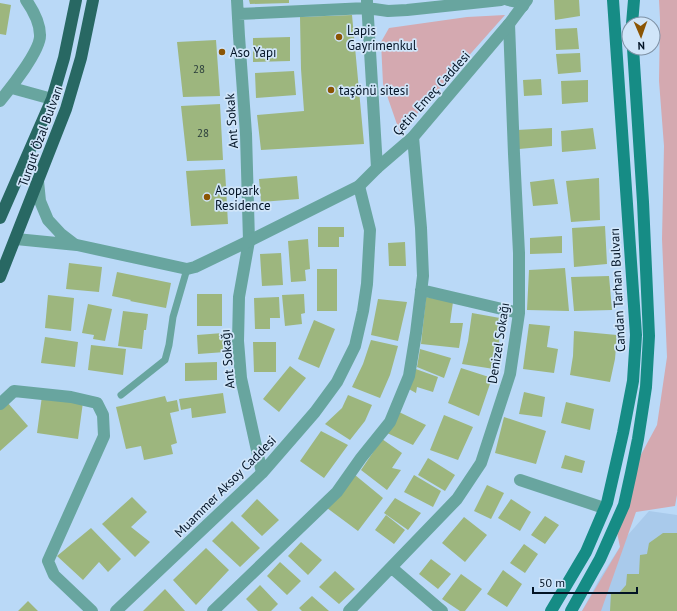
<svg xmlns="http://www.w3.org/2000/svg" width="677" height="611" viewBox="0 0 677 611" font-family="'PT Sans',sans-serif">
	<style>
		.built { fill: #a9caeb }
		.green { fill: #d4a9b0 }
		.building { fill: #9db67e }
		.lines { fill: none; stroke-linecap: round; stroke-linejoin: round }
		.service { stroke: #68a59f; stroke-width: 7 }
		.minor { stroke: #68a59f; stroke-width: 12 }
		.tertiary { stroke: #68a59f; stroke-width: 12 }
		.secondary { stroke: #168c85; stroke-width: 12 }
		.trunk { stroke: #286863; stroke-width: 12 }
		.poi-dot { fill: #8b5504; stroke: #d0e5f9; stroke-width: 1.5 }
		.labels { text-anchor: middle; stroke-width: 3.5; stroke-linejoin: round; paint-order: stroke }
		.number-label { font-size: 11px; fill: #293c3b }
		.poi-label { font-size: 13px; fill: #021325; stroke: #d0e5f9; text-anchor: start }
		.street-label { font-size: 13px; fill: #021325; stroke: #d0e5f9 }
	</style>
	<rect width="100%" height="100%" fill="#bad9f7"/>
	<path class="built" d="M649,511L677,515V611H582L600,578L627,536Z"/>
	<path class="green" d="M659,0H677V495L675,506L636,512L601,611H582L620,547L615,523L631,473L657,425L667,357L662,239L664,146L659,81L660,19Z
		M505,15L400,133L383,84L381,42L389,28L467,17Z"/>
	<path class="building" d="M249,0H289V3L250,4Z
		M554,0H579L580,16L555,20Z
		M0,3L11,5L6,35L0,34Z
		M352,15L364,144L261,150L257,115L304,111L301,69L300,17Z
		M577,28L579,49L556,50L555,29Z
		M290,37V61L253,62V38Z
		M216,40L220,96L183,97L177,42Z
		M580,53L581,72L558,74L556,54Z
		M294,71L296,95L256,98L255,73Z
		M541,79L542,95L524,96L523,80Z
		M588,80V102L562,104L561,81Z
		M220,104L223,160L187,161L181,106Z
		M552,128V146L519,149L517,130Z
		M593,128L596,149L562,152L561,131Z
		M225,169L228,224L191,226L186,171Z
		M297,176L299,199L261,202L259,179Z
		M599,178L600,220L571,222L566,181Z
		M554,179L558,204L533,206L530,182Z
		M605,226L607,264L574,267L572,228Z
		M318,227H344V237H339V247H318Z
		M562,236V253L530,254V238Z
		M308,239L310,269L305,270L306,281L291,282L288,241Z
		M405,242L406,266H389L388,243Z
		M281,253L283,285L262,286L260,254Z
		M69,263L102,267L99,292L66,289Z
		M565,268L569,311L527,310L529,270Z
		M317,269H337V311H317Z
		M117,272L171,283L166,308L130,301L131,300L112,296Z
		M609,276L612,310L574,311L571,277Z
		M197,294H222V326H197Z
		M304,294L305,313L301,314L302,324L285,326L282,295Z
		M48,295L74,298L71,331L45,328Z
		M279,297L280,318H270V329H255L254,298Z
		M426,297L453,302L450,323H463L459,348L421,344Z
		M378,299L407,302L398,341L371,335Z
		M88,304L112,309L105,341L93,339L94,335L82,333Z
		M123,311L148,314L146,330H144L142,349L118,346Z
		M472,313L500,318L499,346L494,369L462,364L468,341Z
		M314,320L335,329L319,368L298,359Z
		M529,324L550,326L547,347L558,349L554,373L523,369Z
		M574,331L617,335L615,359L610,382L570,375L573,356Z
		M223,333L225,352L198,354L197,335Z
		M45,337L78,342L75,367L41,363Z
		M371,340L398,346L390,375L380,398L352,387L363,364Z
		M253,342H276V372H254Z
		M91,345L126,349L123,375L88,370Z
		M420,349L451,358L444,378L417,367Z
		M217,362V380L185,381V363Z
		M290,366L306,378L279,412L263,399Z
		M413,368L438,377L433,392L417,387L416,393L407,388Z
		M461,368L492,378L479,416L448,403Z
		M524,392L545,397L542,417L519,414Z
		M223,393L226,413L192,418L191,408L181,410L179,399Z
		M348,395L372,405L365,421L350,440L325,424L342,408Z
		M42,396L83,402L78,439L37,433Z
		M165,396L167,402L177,400L179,411L170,413L177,443L171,445L173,454L144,460L141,446L126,449L116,407Z
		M7,402L28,426L0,451V407Z
		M566,402L594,409L590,430L561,423Z
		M399,412L426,425L413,445L387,433Z
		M444,415L473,427L458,460L430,450Z
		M504,417L546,431L536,464L495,453Z
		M321,431L348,445L324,478L300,461Z
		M382,439L402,453L392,468L401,470L387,490L361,470Z
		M565,455L585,461L582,473L561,468Z
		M428,458L455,475L445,491L418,475Z
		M355,475L383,498L358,531L327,508Z
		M414,475L441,491L433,507L404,492Z
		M487,485L504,493L491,519L474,511Z
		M132,497L147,512L131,527L150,542L135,557L102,524Z
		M395,498L421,513L408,530L384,513Z
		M257,499L279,520L262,536L241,516Z
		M511,499L531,512L520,531L498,518Z
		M386,515L405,530L394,544L375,530Z
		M545,516L559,525L545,544L531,535Z
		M464,517L487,535L465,562L442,543Z
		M232,521L260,548L240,567L212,541Z
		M91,528L121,559L108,572L99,562L83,580L57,556Z
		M663,533H677V611H610L611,593H619L626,585L627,574H639L640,555L647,554L649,543Z
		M301,542L322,560L308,575L288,556Z
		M524,544L538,554L525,573L510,563Z
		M206,548L229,570L196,605L173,580Z
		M431,559L451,574L438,589L419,574Z
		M280,562L301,581L287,595L267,576Z
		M503,570L522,584L507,607L487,594Z
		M335,571L355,589L339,604L319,587Z
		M461,574L482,589L465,611H460L442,599Z
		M260,585L278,604L271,611H258L246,599Z
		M165,589L185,611H143Z
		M312,596L329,611H302L299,608Z
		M28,601L38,611H18Z"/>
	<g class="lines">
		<path class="service" d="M121,395L165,360L169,345L173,317L187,269"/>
		<path class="minor" d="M237,0L239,36L246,134L249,241L239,297L238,341L241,378L262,473
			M508,0L517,2L523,6
			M367,1L377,168
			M238,14L367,8L388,11L407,10L501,0
			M12,88L52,99
			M0,101C10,89 41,50 40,35C40,23 33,10 26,0
			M421,290L519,313
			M0,404L14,391L71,397L97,403L103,415L104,436L48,561L54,575L92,611
			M520,480L604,508
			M392,568L442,611
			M116,611L262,473L315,412L337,382L355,346L363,311L367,284L370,230L359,186
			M213,611L337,492L361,458L390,422L409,376L416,333L423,276L421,228L413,137
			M349,611L457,499L481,463L510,374L519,313V253L514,154L509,24"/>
		<path class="tertiary" d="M38,181L40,201L48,220L61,234L74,244
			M16,239L77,245L187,269L195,267L249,241L359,186L377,168L413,137L509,24L527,0"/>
		<path class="secondary" d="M632,24L634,0
			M551,611L586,552L607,503L623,433L633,381L636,335L613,0
			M571,611L600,559L624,505L631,473L638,439L646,387L649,336L643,202L633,48"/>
		<path class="trunk" d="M0,218L52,99L64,58L76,0
			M0,277L66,109L81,58L93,0"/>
	</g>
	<g class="poi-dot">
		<circle cx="339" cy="37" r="4"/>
		<circle cx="222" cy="52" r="4"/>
		<circle cx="331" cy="90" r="4"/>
		<circle cx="207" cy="197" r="4"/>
	</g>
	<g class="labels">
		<g class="number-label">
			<text x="199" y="73">28</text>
			<text x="203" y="137">28</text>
		</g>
		<g class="poi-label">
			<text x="347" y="35">Lapis<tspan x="347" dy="15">Gayrimenkul</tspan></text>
			<text x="230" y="57">Aso Yapı</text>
			<text x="339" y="95">taşönü sitesi</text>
			<text x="215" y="195">Asopark<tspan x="215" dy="15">Residence</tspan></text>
		</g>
		<g class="street-label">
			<text transform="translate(431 93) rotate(-48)" y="5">Çetin Emeç Caddesi</text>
			<text transform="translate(231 121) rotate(-94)" y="5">Ant Sokak</text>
			<text transform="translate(40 136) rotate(-70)" y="5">Turgut Özal Bulvarı</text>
			<text transform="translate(617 290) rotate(-93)" y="5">Candan Tarhan Bulvarı</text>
			<text transform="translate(498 343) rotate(-81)" y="5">Denizel Sokağı</text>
			<text transform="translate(227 359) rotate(-95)" y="5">Ant Sokağı</text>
			<text transform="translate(225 486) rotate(-45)" y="5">Muammer Aksoy Caddesi</text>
		</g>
	</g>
	<g transform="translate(641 36) rotate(178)"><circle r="19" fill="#d0e5f9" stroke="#7e91a4"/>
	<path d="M0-3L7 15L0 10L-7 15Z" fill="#8b5504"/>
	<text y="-6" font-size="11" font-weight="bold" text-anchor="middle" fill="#021325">N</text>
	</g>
	<path d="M533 587v6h104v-6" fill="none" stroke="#021325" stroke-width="2"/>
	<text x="539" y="587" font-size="12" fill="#021325" stroke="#d0e5f9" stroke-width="3" paint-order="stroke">50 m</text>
</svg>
